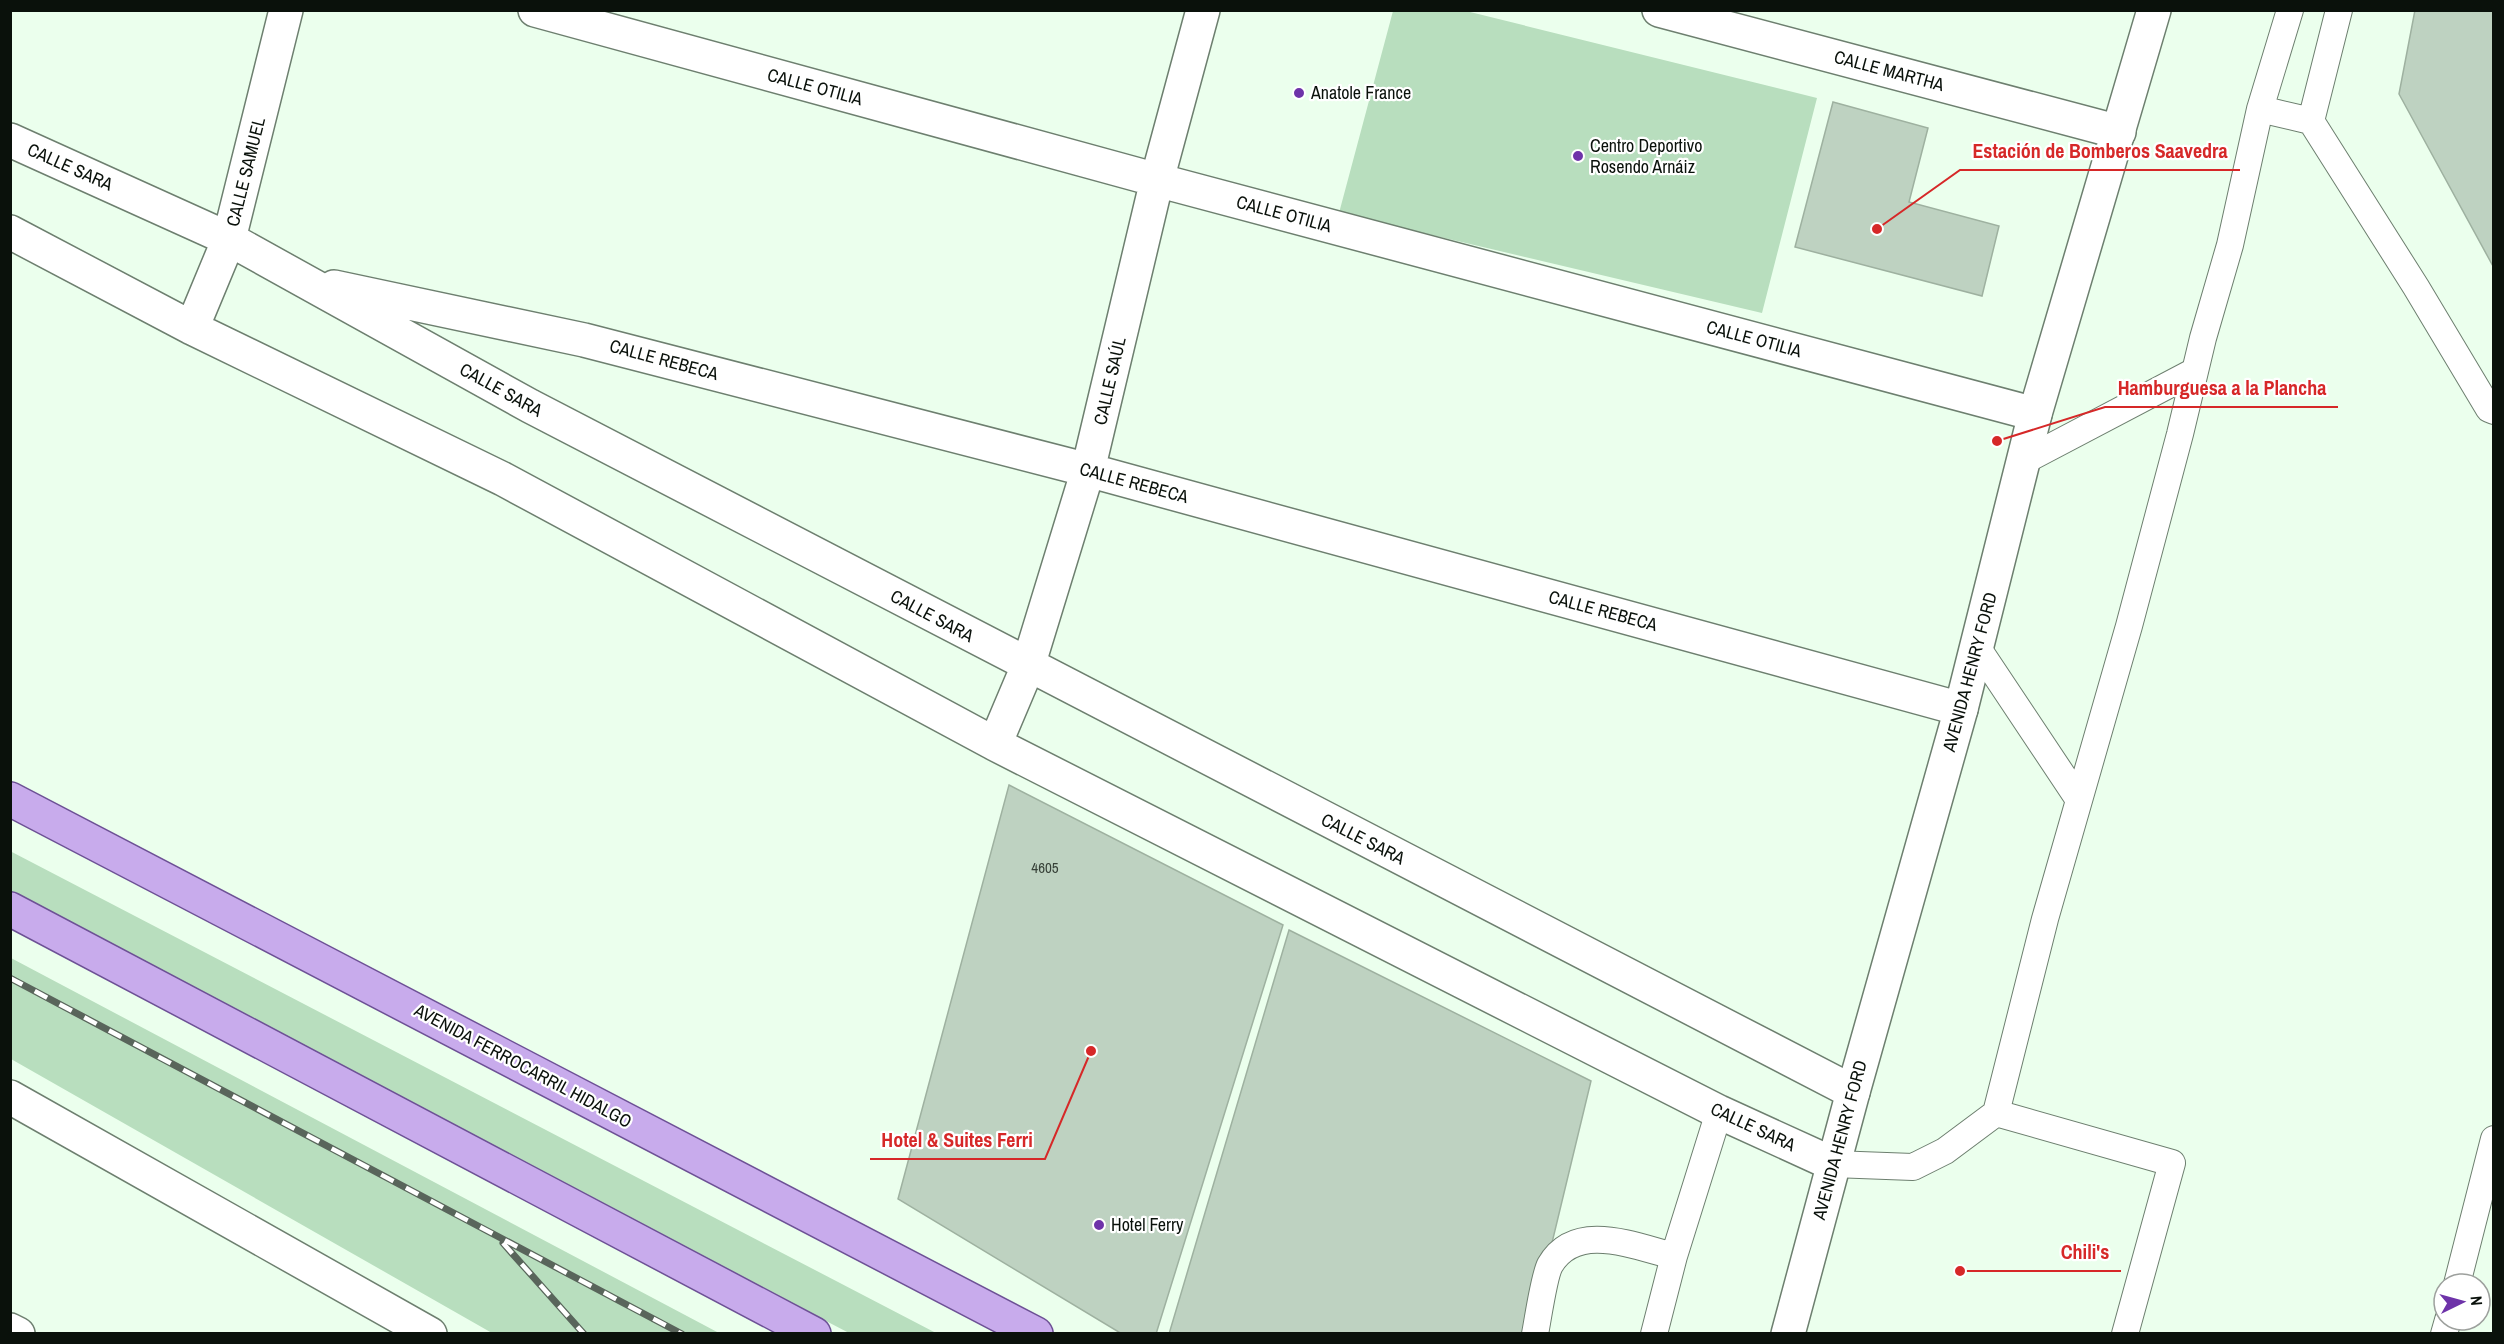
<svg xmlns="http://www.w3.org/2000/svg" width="2504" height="1344" viewBox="0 0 2504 1344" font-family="'Archivo Narrow',sans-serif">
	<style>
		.green { fill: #b8debe }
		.building { fill: #bed2c1; stroke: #9eb1a0; stroke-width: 1.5 }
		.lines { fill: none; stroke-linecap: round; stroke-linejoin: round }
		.service-casing { stroke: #6d7f6f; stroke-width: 28 }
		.minor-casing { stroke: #6d7f6f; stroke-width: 36 }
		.tertiary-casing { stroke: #6d7f6f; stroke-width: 36 }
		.primary-casing { stroke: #6d5195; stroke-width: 36 }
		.service { stroke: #fff; stroke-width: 26 }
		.minor { stroke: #fff; stroke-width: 33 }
		.tertiary { stroke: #fff; stroke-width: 33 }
		.primary { stroke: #c8abec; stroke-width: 33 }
		.rail-casing { stroke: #59655b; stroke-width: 7 }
		.rail { stroke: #fff; stroke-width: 4.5; stroke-dasharray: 14; stroke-linecap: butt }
		.poi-dot { fill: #6e33a9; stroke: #fff; stroke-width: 2 }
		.labels { text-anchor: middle; stroke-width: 4.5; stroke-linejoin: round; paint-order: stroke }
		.number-label { font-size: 15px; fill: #374138 }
		.street-label { font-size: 18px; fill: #0a110b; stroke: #fff }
		.poi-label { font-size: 18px; fill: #0a110b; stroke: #fff; text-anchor: start }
		.leader { fill: none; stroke: #d62828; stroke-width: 2 }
		.callout-dot { fill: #d62828; stroke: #fff; stroke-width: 2 }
		.callout-label { font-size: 20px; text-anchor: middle; font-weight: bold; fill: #d62828; stroke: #fff; stroke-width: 4.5; stroke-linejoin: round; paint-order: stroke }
	</style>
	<rect width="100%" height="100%" fill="#ebffed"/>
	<path class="green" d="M1393,11H1466L1817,98L1762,313L1339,213Z
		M10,851L936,1333H849L11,894Z
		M11,958L719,1333H492L11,1059Z"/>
	<path class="building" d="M2415,10H2494V268L2399,94Z
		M1833,102L1928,128L1909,202L1999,226L1982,296L1795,247Z
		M1009,785L1283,925L1156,1334H1122L898,1199Z
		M1289,930L1591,1081L1530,1334H1169Z"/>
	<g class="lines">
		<defs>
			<path id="service" d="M2260,109L2311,121L2416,287L2489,409L2494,411
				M2311,121L2339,10
				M2024,461L2195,371
				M1977,647L2079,800
				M1996,1113L2172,1163L2125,1334
				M1833,1164L1913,1167L1945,1151L1996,1113L2045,919L2129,626L2180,434L2203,338L2230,245L2260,109L2290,10
				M2457,1284L2494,1139
				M1535,1334C1538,1319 1544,1276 1550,1265C1576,1220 1636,1247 1674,1256
				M1654,1334L1674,1256L1719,1112
				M2444,1334L2448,1320"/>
			<path id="minor" d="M535,10L1157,180L2035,414
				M1659,10L2119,132
				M10,140L229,239L530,406L1853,1092
				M10,232L192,328L503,479L995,744L1719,1112L1833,1164
				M334,287L584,340L1088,470L1961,709
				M192,328L229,239L286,10
				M995,744L1028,666L1088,470L1157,180L1203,10
				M10,1330L18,1334"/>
			<path id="tertiary" d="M10,1097L430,1334
				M1788,1334L1853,1092L1961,709L2035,414L2154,10"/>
			<path id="primary" d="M10,799L1036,1334
				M10,909L814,1334"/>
		</defs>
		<use href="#service" class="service-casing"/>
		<use href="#minor" class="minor-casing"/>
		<use href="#tertiary" class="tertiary-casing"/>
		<use href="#primary" class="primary-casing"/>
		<use href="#service" class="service"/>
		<use href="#minor" class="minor"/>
		<use href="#tertiary" class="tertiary"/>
		<use href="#primary" class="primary"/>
		<defs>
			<path id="rail" d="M10,978L682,1334
				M503,1243L584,1334"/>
		</defs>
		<use href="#rail" class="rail-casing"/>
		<use href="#rail" class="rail"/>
	</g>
	<g class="poi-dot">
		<circle cx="1299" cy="93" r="6"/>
		<circle cx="1578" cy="156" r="6"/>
		<circle cx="1099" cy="1225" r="6"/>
	</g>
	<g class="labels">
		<g class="number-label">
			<text x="1045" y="873">4605</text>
		</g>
		<g class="street-label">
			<text transform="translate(1889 71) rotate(15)" y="6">CALLE MARTHA</text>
			<text transform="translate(815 87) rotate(15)" y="6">CALLE OTILIA</text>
			<text transform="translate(70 167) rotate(24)" y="6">CALLE SARA</text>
			<text transform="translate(246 172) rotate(-76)" y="6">CALLE SAMUEL</text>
			<text transform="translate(1284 214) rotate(15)" y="6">CALLE OTILIA</text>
			<text transform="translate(1754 339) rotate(15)" y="6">CALLE OTILIA</text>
			<text transform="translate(664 360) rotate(15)" y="6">CALLE REBECA</text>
			<text transform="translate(1110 381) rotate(-77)" y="6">CALLE SAÚL</text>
			<text transform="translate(501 390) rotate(29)" y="6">CALLE SARA</text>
			<text transform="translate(1134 483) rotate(15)" y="6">CALLE REBECA</text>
			<text transform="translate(1603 611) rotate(15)" y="6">CALLE REBECA</text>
			<text transform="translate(932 616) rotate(28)" y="6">CALLE SARA</text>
			<text transform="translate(1970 672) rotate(-75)" y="6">AVENIDA HENRY FORD</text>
			<text transform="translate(1363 839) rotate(27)" y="6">CALLE SARA</text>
			<text transform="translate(523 1066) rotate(28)" y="6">AVENIDA FERROCARRIL HIDALGO</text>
			<text transform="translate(1753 1127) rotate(25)" y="6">CALLE SARA</text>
			<text transform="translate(1840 1140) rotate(-75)" y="6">AVENIDA HENRY FORD</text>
		</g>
		<g class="poi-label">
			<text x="1311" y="99">Anatole France</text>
			<text x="1590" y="152">Centro Deportivo<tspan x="1590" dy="21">Rosendo Arnáiz</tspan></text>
			<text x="1111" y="1231">Hotel Ferry</text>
		</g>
	</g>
	<path class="leader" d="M1877 229L1960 170H2240M1997 441L2105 407H2338M1091 1051L1045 1159H870M1960 1271L2048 1271H2121"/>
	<g class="callout-dot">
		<circle cx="1877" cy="229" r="6"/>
		<circle cx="1997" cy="441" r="6"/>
		<circle cx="1091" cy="1051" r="6"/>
		<circle cx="1960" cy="1271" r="6"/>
	</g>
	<g class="callout-label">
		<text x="2100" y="158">Estación de Bomberos Saavedra</text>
		<text x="2222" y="395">Hamburguesa a la Plancha</text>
		<text x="957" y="1147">Hotel &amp; Suites Ferri</text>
		<text x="2085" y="1259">Chili's</text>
	</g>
	<rect width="2504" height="1344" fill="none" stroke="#0a110b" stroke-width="24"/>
	<g transform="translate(2462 1302) rotate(85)"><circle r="28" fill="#ffffff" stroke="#9da09d" stroke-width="1.5"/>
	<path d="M0-4.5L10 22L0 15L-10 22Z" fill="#6e33a9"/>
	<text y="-9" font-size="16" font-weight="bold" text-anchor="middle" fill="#0a110b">N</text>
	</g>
</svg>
